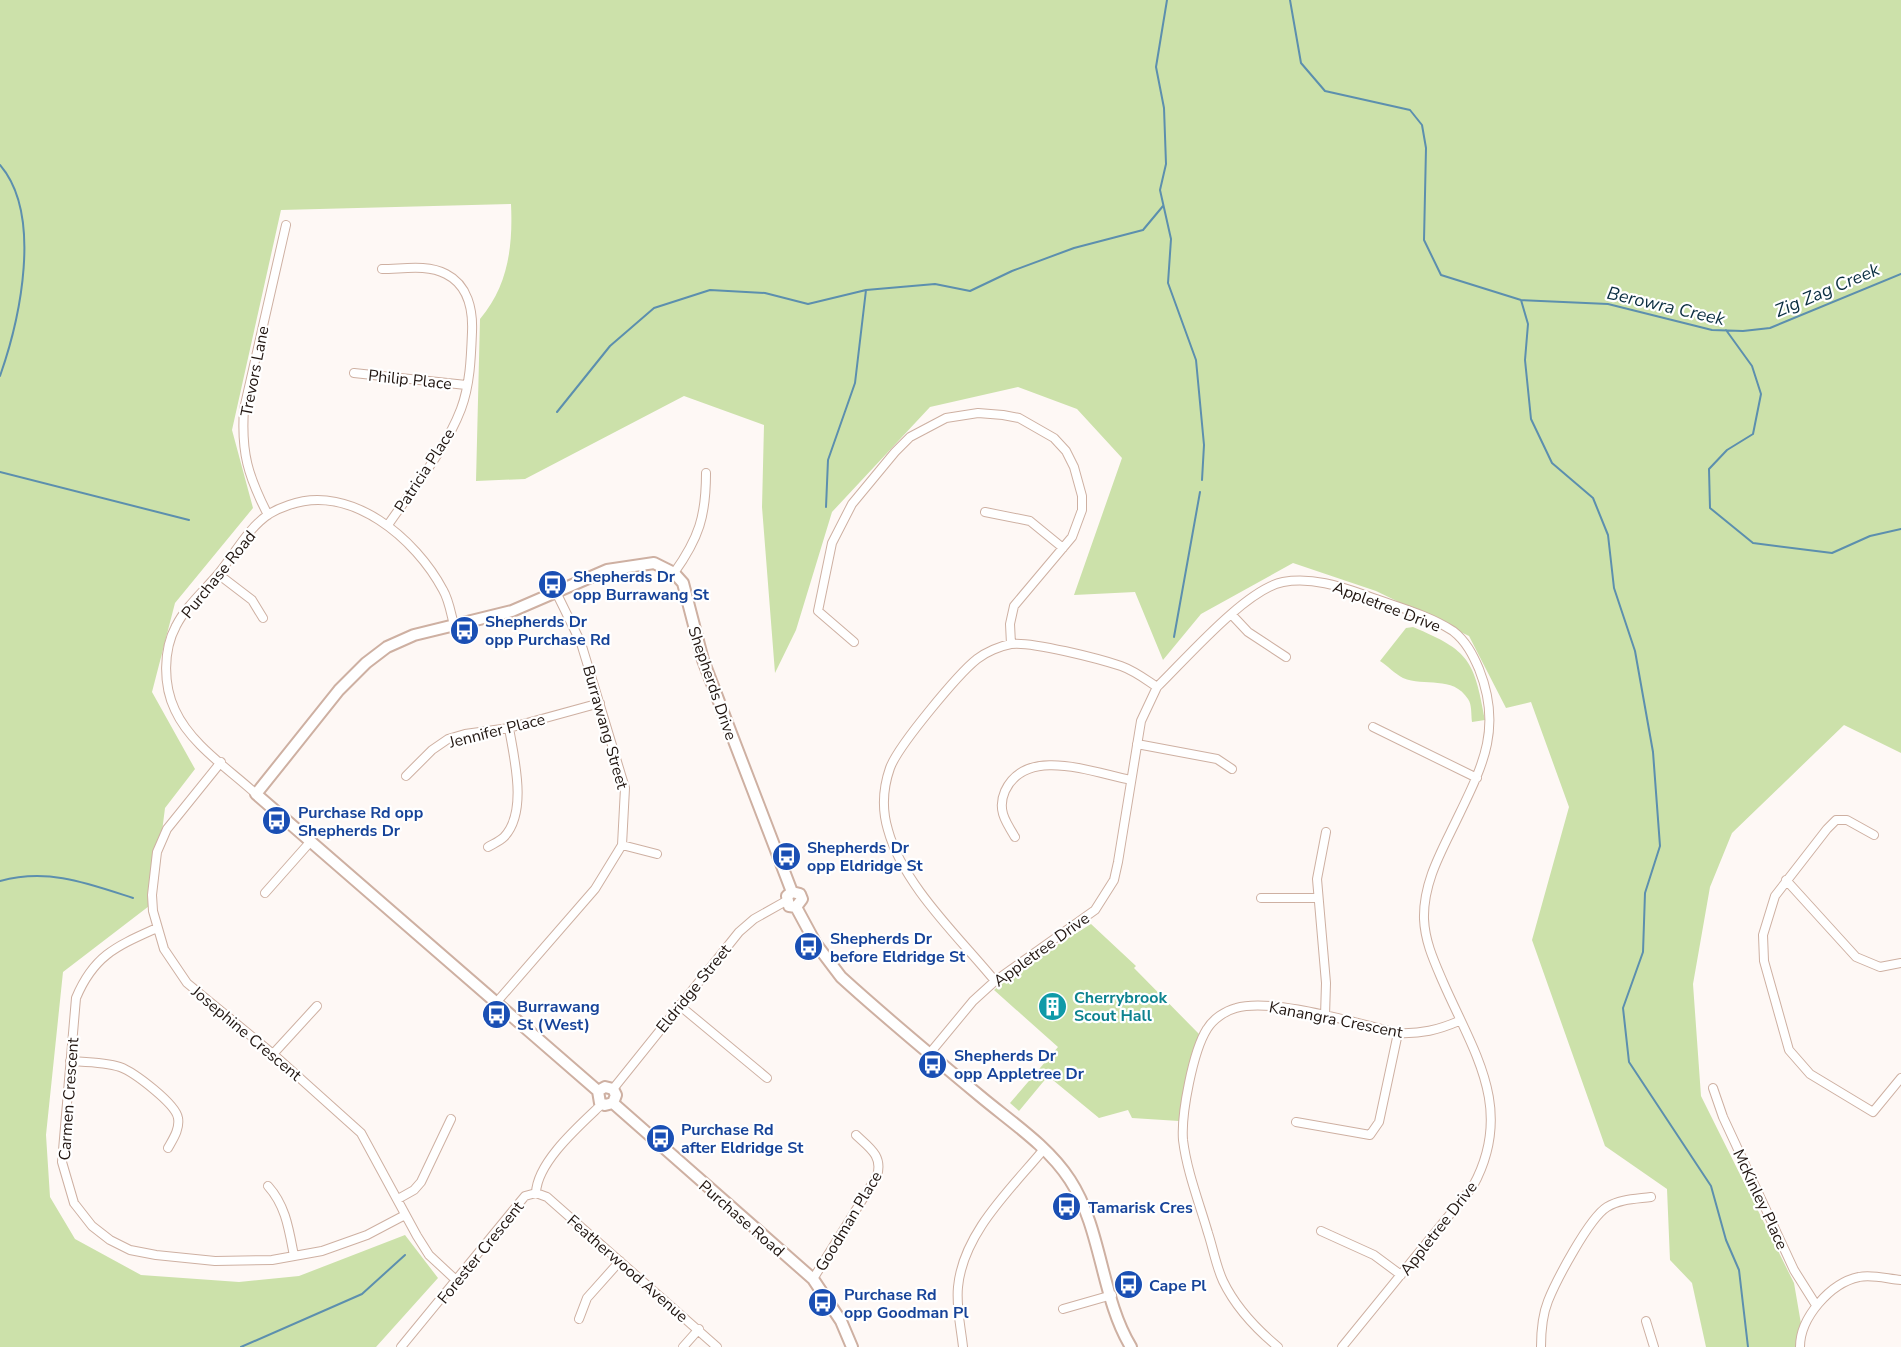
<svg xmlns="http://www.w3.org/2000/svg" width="1901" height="1347" viewBox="0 0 1901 1347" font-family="'Nunito Sans',sans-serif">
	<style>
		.green { fill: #cce1aa }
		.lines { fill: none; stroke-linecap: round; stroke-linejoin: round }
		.stream { stroke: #5c8fae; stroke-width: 2 }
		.minor-casing { stroke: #ceb0a2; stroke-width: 10 }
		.secondary-casing { stroke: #ceb0a2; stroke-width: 14 }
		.minor { stroke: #fff; stroke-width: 8 }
		.secondary { stroke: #fff; stroke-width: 10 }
		.labels { text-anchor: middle; stroke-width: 4.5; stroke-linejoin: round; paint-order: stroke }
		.street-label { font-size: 16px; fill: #211611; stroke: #fff }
		.transit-label { font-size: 16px; font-weight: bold; fill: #164399; stroke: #fff; text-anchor: start }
		.culture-label { font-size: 16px; font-weight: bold; fill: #0d838f; stroke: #fff; text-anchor: start }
		.water-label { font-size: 18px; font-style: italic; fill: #0a2e41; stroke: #fff }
	</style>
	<rect width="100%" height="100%" fill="#fef8f5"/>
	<path class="green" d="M0,0H1901V753L1844,725L1732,833L1710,887L1693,984L1701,1096L1794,1283L1805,1347H1706L1692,1283L1670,1260L1667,1189L1605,1146L1532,940L1569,807L1531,702L1506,708L1469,636L1376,591L1293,563L1201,614L1163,660L1135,592L1074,595L1122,458L1077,409L1018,387L930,407L832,512L796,630L775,673L762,507L764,425L684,396L525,479L476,481L480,319C508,286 513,247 511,204L281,210L232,430L253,508L175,603L152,692L195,769L165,808L153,903L63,972L46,1135L50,1197L75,1239L141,1275L239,1282L299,1276L405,1235L438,1278L376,1347H0Z
		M1413,627C1470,651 1474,660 1485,720L1472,722C1471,715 1472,704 1468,699C1453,675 1424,687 1403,678C1395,674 1388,666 1380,661L1406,628Z
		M1091,924L1136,966L1134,968L1199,1034L1179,1121L1132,1118L1128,1110L1099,1118L1048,1076L1019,1111L1010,1103L1058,1047L994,990L1023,966Z"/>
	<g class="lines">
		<path class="stream" d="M1167,0L1156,67L1164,108L1166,164L1160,190L1171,239L1168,283L1196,360L1204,445L1202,480
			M1290,0L1301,63L1325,91L1410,110L1422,125L1426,148L1424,240L1441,275L1521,300L1608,304L1712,330L1743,331L1770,328L1901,274
			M0,165C43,215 20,319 0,376
			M1521,300L1528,324L1525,360L1531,419L1552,463L1593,498L1608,535L1614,588L1635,651L1653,752L1660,846L1645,893L1643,952L1623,1008L1629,1062L1711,1186L1726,1240L1739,1270L1748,1347
			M1726,330L1752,366L1761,394L1753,434L1727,450L1709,469L1710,508L1753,543L1832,553L1870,536L1901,529
			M557,412L610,346L654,308L710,290L765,293L808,304L866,290L935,284L970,291L1012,271L1074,248L1143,230L1163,206
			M0,472L189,520
			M826,507L828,460L855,383L866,290
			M1174,637L1200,492
			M0,881C48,868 87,883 133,898
			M241,1347L362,1294L405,1255"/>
		<defs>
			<path id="minor" d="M382,269C403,269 427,264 446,274C468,285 473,310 472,332C471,358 470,385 461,409C445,451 413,488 388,525
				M354,373L466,385
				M985,512L1030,521L1063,548
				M268,515C248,476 241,453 244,409L286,225
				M674,573C699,538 706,516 706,473
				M218,574L252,600L263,618
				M1232,615L1248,632L1286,657
				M854,642L818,611L832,543L852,504L895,452L910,437L946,418L978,413L1003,415L1019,418L1054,438L1066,451L1074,467L1082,496V510L1072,537L1014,606L1010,624L1011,644
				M1373,727L1477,778
				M1137,744L1217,759L1232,769
				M221,762L167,829L157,852L152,895L153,911L164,949L187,983L273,1054L361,1133L417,1236L429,1255L457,1281
				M406,776L432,750L448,739L465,734L509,728L600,703
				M256,794C229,769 191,745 175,710C163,685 163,650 176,626C186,606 205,590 219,573C234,555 248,528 269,514C274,511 283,507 289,505C351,483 416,539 443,590C449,600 451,614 454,625
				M1874,835L1847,820H1836L1827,829L1775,896L1763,935L1764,961L1789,1050L1810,1074L1873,1112L1901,1078
				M1015,837C1005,821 997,809 1005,791C1026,745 1094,773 1131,780
				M622,845L657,854
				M488,847C493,844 500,841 504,837C528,812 514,758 509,728
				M1786,880L1856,957L1880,967L1901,963
				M265,893L311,841
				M1261,898H1317
				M157,928C117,946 94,955 76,998L62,1162L74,1203L92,1226L110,1240L130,1250L156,1255L215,1261L272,1260L322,1251L367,1235L405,1215
				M995,981C959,937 903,885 888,830C882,810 883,788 890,768C898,746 958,674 977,659C986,652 1000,646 1011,644C1031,641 1100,659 1121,666C1135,671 1145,679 1157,687
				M495,1004L595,889L622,845L625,788L581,643L556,592
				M679,1005L767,1078
				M1325,1016L1326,983L1317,879L1326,832
				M930,1053L973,1001L995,981L1095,910L1114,880L1118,862L1141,721L1157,687C1185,660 1246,589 1283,582C1312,577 1339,586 1365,595C1394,606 1427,614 1453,631C1466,641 1473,655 1479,669C1503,729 1482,767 1456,821C1441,852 1423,883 1424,919C1425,942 1434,961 1443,982C1474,1053 1515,1109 1473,1186L1342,1347
				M273,1054L317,1006
				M70,1061C86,1062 105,1062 120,1067C134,1072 176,1104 178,1118C180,1129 173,1139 168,1148
				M1713,1088L1723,1117L1794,1270L1816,1305
				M613,1089L739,932L754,919L786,901
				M1296,1122L1370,1135L1379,1122L1398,1033
				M268,1186C286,1206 289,1230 294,1256
				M536,1193L547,1197L717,1347
				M536,1193C537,1162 580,1125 602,1104
				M398,1199L414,1190L421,1182L451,1119
				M1321,1231L1374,1255L1401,1275
				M813,1279L877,1176C883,1156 870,1148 856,1135
				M1063,1309L1112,1295
				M579,1319L587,1298L620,1261
				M1646,1321L1654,1347
				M401,1347L520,1202L525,1196L536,1193
				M683,1347L699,1329
				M963,1347C961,1328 956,1307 958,1287C963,1233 1011,1189 1044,1149
				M1278,1347C1255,1328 1236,1308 1223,1281C1216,1266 1213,1248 1208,1233C1199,1202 1187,1172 1183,1140C1181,1114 1193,1051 1207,1029C1213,1019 1225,1011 1236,1008C1273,997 1358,1024 1398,1033C1421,1034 1438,1030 1459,1021
				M1541,1347C1541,1332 1542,1316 1548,1301C1556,1281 1589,1218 1607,1207C1620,1199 1636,1199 1651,1197
				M1800,1347C1800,1318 1830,1283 1859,1277C1872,1274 1888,1279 1901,1280"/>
			<path id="secondary" d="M792,892L787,896L789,906L796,907
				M792,892L800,894L802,899L796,907
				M796,907L816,944L841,977C886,1018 933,1057 980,1096C1011,1122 1048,1146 1070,1180C1102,1229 1101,1298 1131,1347
				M598,1091L256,794L339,690L366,663L387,647L414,635L512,611L607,570L654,563L674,573L683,583L703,660L792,892
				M598,1091L605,1087L613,1089L616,1095L613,1103
				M598,1091L600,1103L605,1105L613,1103
				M613,1103L813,1279L841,1321L852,1347"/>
		</defs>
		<use href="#minor" class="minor-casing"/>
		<use href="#secondary" class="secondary-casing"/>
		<use href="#minor" class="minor"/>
		<use href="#secondary" class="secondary"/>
	</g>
	<defs>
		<symbol id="bus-disc" viewBox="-11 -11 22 22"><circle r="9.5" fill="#1a4fb4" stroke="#fff"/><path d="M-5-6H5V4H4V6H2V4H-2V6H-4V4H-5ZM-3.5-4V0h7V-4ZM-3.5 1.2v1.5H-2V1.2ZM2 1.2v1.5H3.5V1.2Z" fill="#fff"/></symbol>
		<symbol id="building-disc" viewBox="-11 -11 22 22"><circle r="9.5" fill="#0f9aa8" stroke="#fff"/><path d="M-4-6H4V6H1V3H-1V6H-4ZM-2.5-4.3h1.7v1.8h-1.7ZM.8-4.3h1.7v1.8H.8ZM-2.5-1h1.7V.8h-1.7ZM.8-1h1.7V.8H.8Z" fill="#fff"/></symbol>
	</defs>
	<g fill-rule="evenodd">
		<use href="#bus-disc" x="536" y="568" width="33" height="33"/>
		<use href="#bus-disc" x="448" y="614" width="33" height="33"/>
		<use href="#bus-disc" x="260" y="804" width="33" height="33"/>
		<use href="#bus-disc" x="770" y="840" width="33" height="33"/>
		<use href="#bus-disc" x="792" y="930" width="33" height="33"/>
		<use href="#building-disc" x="1036" y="990" width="33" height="33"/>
		<use href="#bus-disc" x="480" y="998" width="33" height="33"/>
		<use href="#bus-disc" x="916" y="1048" width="33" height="33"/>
		<use href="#bus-disc" x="644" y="1122" width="33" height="33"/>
		<use href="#bus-disc" x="1050" y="1190" width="33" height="33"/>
		<use href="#bus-disc" x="1112" y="1268" width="33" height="33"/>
		<use href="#bus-disc" x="806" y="1286" width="33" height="33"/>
	</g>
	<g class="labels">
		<g class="street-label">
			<text transform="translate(254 371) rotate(-79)" y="6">Trevors Lane</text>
			<text transform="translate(410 379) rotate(6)" y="6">Philip Place</text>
			<text transform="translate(424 470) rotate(-57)" y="6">Patricia Place</text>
			<text transform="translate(218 574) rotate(-51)" y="6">Purchase Road</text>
			<text transform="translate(1387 606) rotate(21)" y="6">Appletree Drive</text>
			<text transform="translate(713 683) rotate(71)" y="6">Shepherds Drive</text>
			<text transform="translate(606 727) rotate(74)" y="6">Burrawang Street</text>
			<text transform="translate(497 730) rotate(-14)" y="6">Jennifer Place</text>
			<text transform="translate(1041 949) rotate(-36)" y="6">Appletree Drive</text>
			<text transform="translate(693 988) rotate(-51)" y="6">Eldridge Street</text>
			<text transform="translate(1336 1019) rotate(11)" y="6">Kanangra Crescent</text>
			<text transform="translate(247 1033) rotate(40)" y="6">Josephine Crescent</text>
			<text transform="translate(68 1099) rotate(-86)" y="6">Carmen Crescent</text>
			<text transform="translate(1761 1199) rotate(65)" y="6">McKinley Place</text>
			<text transform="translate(742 1218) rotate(41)" y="6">Purchase Road</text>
			<text transform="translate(848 1221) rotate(-59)" y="6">Goodman Place</text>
			<text transform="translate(1438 1228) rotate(-52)" y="6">Appletree Drive</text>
			<text transform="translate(480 1252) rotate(-51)" y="6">Forester Crescent</text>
			<text transform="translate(628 1268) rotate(41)" y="6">Featherwood Avenue</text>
		</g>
		<g class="transit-label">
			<text x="573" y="582">Shepherds Dr<tspan x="573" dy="18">opp Burrawang St</tspan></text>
			<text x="485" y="627">Shepherds Dr<tspan x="485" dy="18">opp Purchase Rd</tspan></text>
			<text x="298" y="818">Purchase Rd opp<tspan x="298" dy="18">Shepherds Dr</tspan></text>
			<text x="807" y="853">Shepherds Dr<tspan x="807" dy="18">opp Eldridge St</tspan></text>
			<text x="830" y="944">Shepherds Dr<tspan x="830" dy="18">before Eldridge St</tspan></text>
			<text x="517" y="1012">Burrawang<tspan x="517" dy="18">St (West)</tspan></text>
			<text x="954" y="1061">Shepherds Dr<tspan x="954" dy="18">opp Appletree Dr</tspan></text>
			<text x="681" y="1135">Purchase Rd<tspan x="681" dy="18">after Eldridge St</tspan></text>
			<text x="1088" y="1213">Tamarisk Cres</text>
			<text x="1149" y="1291">Cape Pl</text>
			<text x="844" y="1300">Purchase Rd<tspan x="844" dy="18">opp Goodman Pl</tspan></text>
		</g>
		<g class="culture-label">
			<text x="1074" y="1003">Cherrybrook<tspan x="1074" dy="18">Scout Hall</tspan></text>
		</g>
		<g class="water-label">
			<text transform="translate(1827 290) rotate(-23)" y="6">Zig Zag Creek</text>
			<text transform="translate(1666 306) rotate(13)" y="6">Berowra Creek</text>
		</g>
	</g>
</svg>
